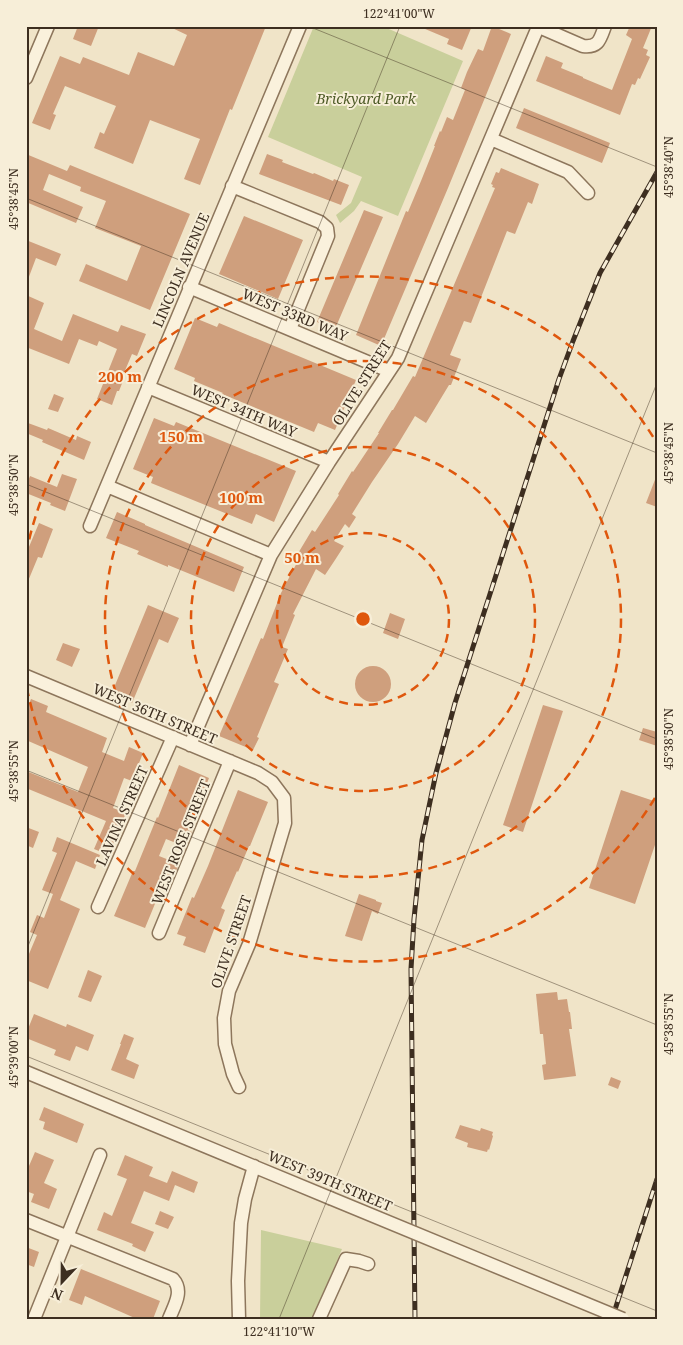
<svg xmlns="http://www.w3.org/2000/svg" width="683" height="1345" viewBox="0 0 683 1345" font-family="'Noto Serif',serif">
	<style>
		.green { fill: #c9cf9b }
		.building { fill: #cf9f7d }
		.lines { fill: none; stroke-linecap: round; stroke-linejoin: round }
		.minor-casing { stroke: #8d765c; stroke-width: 15 }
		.minor { stroke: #faf1dc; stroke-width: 12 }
		.rail-casing { stroke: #3d2e20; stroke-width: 5 }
		.rail { stroke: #f7eed8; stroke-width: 3; stroke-dasharray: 9; stroke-linecap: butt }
		.minor-bridge-casing { stroke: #8d765c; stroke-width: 15; stroke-linecap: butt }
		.minor-bridge { stroke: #faf1dc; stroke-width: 12 }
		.ticks { fill: none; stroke: #3d2e20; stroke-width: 1; stroke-opacity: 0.45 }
		.ring { fill: none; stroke: #df570d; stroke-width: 2.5; stroke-dasharray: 9 6 }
		.labels { text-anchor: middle; stroke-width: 4; stroke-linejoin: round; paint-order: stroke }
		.park-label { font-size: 14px; font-style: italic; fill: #4d5a26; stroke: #f7eed8 }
		.street-label { font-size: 14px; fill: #3d2e20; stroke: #f7eed8 }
		.centre { fill: #df570d; stroke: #f7eed8; stroke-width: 2.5 }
		.ring-label { font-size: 15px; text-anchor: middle; font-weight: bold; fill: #df570d; stroke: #f7eed8; stroke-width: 4; stroke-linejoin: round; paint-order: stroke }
		.neatline { fill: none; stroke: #3d2e20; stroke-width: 2 }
		.ticks-label { font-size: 12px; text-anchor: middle; fill: #3d2e20 }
	</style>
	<rect width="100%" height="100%" fill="#f0e4c8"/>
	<path class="green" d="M314,26H382L463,61L398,216L361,201L354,211L340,223L336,215L351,203L362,177L268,137Z
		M261,1230L342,1249L312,1319H260Z"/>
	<path class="building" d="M78,26H99L91,46L73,39Z
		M168,26H266L232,110L230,109L200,185L184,179L200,139L150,120L133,164L94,148L100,132L104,134L116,106L65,86L53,114L56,115L50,130L32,123L60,56L80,64L83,57L129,75L138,52L174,66L187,35Z
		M418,26H472L462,50L447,44L449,39Z
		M492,26L511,34L448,188L381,346L356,335L406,211L408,212L421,181L435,146H434L440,131L441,132L447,117L453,120L465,90L461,88L467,72L478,49L483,51Z
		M630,26H652L643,48L648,50L646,55L650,57L640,79L638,78L635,85L632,84L620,115L536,81L546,56L563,63L561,68L583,77V78L612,90L632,39L626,35Z
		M524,108L610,143L602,163L516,128Z
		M26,154L67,171L70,165L190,214L150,310L79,281L86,264L127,281L141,246L95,228L106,201L80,191L81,187L49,174L43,190L83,207L76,223L26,202Z
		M267,154L283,160L282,162L313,174L314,173L333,181L334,179L349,185L341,205L259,174Z
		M501,168L539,184L532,204L528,202L515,234L507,231L471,323L464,321L450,355L461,359L451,385H449L426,423L415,416L398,444L372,482L352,514L356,517L349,528L345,524L334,541L344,546L335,560L325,575L316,569L293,614L295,615L282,647L288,649L274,682L279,684L257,737L259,738L253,750L219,736L261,638L263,639L281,593L300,557L297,555L312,530L315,532L339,495L338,494L352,471L353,472L379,433H378L392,410H393L413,376L415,377L495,188L492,187L493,185L491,184L496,172L499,173Z
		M364,210L383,217L335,329L317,322Z
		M244,216L303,240L278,299L219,274Z
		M26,240L61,254L56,266L36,258L27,282Z
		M26,295L44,303L34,329L62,341L73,314L118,332L121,325L146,334L137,356L132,354L121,380L123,381L119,391H117L112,405L97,399L117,349L99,341L97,346L79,339L69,364L26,347Z
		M195,318L217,327L219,323L356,380L335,430L318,423L314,432L222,394L223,393L194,381L195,378L174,369Z
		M54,394L64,398L58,412L48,409Z
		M154,418L174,426L176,422L296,471L274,522L256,514L252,524L151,483L153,477L133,469Z
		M28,423L47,430L48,428L76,440L77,436L91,442L84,460L42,442L43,440L26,433Z
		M62,474L77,479L65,511L50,505L51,503L26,493V486L30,476L57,487Z
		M656,477H657V507L646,503Z
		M117,512L145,524V525L244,567L234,592L168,565V567L137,554L139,551L106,538Z
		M39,523L53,529L42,558L38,557L26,586V554Z
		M148,605L179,618L168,643L159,639L132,703L111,695Z
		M390,613L405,619L398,639L383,633Z
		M63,643L80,649L72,667L56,660Z
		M355 684a18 18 0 1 1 36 0a18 18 0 1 1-36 0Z
		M31,699L48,706L46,712L107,738L102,752L124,761L129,747L143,753L132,781L124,778L113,808L126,813L109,855L94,849L106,821L26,788V771L78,792L88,767L26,740V711Z
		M543,705L563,711L523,832L503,825Z
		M643,728L657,732V746L639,740Z
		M179,765L209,778L188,830L192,832L186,847L166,839L159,856L179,864L172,880L166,877L145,928L114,916L133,871H135L157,817L158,818Z
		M238,790L268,802L250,846H249L238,872L237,871L221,908L225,910L218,928L215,927L205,953L183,945L186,937L177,934L192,897L194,898L208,866Z
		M621,790L657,802V839L635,904L589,888Z
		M26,827L39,832L33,848L26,845Z
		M57,837L100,855L95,869L76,861L60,900L80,909L48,989L26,980V961L37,935L30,932L37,915L44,918L53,894L42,890L57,853L52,851Z
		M359,894L376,900V901L382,903L378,914L372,911L362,941L345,936Z
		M88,970L102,976L91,1002L78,997Z
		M557,992L558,1000L567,999L569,1012H570L572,1029H569L576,1076L544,1080L542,1065L546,1064L543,1034H540L536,994Z
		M34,1014L66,1027L67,1024L94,1035L88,1051L76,1046L70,1061L54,1055L56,1050L26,1038V1034Z
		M124,1034L134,1038L126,1059L139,1065L134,1079L111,1070L121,1044H120Z
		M611,1077L621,1081L618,1089L608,1085Z
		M44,1107L84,1124L77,1143L43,1129L45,1122L39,1120Z
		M460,1125L480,1131L481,1128L493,1132L492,1135L493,1136L489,1150L488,1149L487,1152L467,1147L468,1143L455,1138Z
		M35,1152L54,1160L44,1183L57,1189L49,1209L31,1202L34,1194L26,1191V1173Z
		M125,1155L153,1167L149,1176L167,1183L172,1171L198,1182L194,1193L175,1185L169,1201L144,1191L131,1223L154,1232L145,1252L132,1246L133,1244L97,1230L104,1212L112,1216L127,1179L117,1175Z
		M160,1211L174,1217L168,1229L155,1224Z
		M26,1247L39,1252L34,1267L26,1264Z
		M81,1269L160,1301L153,1319H137L85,1296L82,1305L69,1300Z"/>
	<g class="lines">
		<defs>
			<path id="minor" d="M537,26L583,46C599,48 600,39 605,26
				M26,78L48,26
				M491,139L568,172L588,193
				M232,186L320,222L327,228L328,236L290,329
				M189,287L389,371
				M148,387L329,462
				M107,486L271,555
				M90,526L300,26
				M26,676L258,773L272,782L284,798L285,823L249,944L229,991L224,1018L225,1044L233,1074L239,1087
				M190,745L271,555L329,462L398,358L538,27
				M98,907L173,737
				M159,933L230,761
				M26,1072L330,1198
				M26,1220L173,1279C184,1291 174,1306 169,1319
				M34,1319L100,1155
				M239,1319L238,1281L241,1223L245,1199L254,1166
				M319,1319L346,1259L359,1261L368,1264"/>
		</defs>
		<use href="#minor" class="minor-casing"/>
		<use href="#minor" class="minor"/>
		<defs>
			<path id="rail" d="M415,1319L411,969L414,919L422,840L436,773L455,703L559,379L573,341L600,273L657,172
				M612,1319L657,1179"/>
		</defs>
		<use href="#rail" class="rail-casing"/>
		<use href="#rail" class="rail"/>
		<defs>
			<path id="minor-bridge" d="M330,1198L623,1319"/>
		</defs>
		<use href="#minor-bridge" class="minor-bridge-casing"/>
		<use href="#minor-bridge" class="minor-bridge"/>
	</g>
	<path class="ticks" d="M308,26L657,167M26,198L657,453M26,484L657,739M26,770L657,1025M26,951L400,26M26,1056L657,1311M279,1319L657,383"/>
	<g class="ring">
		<circle cx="363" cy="619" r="86"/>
		<circle cx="363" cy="619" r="172"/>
		<circle cx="363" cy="619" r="258"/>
		<path d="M655 798A343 343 0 0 1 26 684M26 554A343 343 0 0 1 655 440"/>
	</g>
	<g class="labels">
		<g class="park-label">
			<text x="366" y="104">Brickyard Park</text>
		</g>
		<g class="street-label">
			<text transform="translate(181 270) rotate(-67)" y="5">LINCOLN AVENUE</text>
			<text transform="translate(295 315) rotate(23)" y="5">WEST 33RD WAY</text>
			<text transform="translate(362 383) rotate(-58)" y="5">OLIVE STREET</text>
			<text transform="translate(244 411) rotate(23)" y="5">WEST 34TH WAY</text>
			<text transform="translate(155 714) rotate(23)" y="5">WEST 36TH STREET</text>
			<text transform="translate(122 816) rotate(-66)" y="5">LAVINA STREET</text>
			<text transform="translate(181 842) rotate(-68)" y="5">WEST ROSE STREET</text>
			<text transform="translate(231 942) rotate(-71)" y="5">OLIVE STREET</text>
			<text transform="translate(330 1181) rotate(23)" y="5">WEST 39TH STREET</text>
		</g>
	</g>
	<circle cx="363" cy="619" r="8" class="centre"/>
	<g class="ring-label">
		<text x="120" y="382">200 m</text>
		<text x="181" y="442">150 m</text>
		<text x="241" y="503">100 m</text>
		<text x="302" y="563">50 m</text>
	</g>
	<rect width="683" height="1345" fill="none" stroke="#f7eed8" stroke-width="55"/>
	<g transform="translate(62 1282) rotate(202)" stroke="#f7eed8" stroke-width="4" paint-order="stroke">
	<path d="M0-4L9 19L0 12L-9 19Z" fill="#3d2e20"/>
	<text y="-8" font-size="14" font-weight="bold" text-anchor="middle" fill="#3d2e20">N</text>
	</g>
	<rect x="28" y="28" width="628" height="1290" class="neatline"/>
	<g class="ticks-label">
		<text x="399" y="18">122°41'00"W</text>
		<text transform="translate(669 167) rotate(-90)" y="4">45°38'40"N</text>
		<text transform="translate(14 199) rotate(-90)" y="4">45°38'45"N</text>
		<text transform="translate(669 453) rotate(-90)" y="4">45°38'45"N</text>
		<text transform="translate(14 485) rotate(-90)" y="4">45°38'50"N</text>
		<text transform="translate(669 739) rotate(-90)" y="4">45°38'50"N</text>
		<text transform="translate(14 771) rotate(-90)" y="4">45°38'55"N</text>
		<text transform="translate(669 1024) rotate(-90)" y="4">45°38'55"N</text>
		<text transform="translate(14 1057) rotate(-90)" y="4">45°39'00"N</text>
		<text x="279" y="1336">122°41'10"W</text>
	</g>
</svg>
